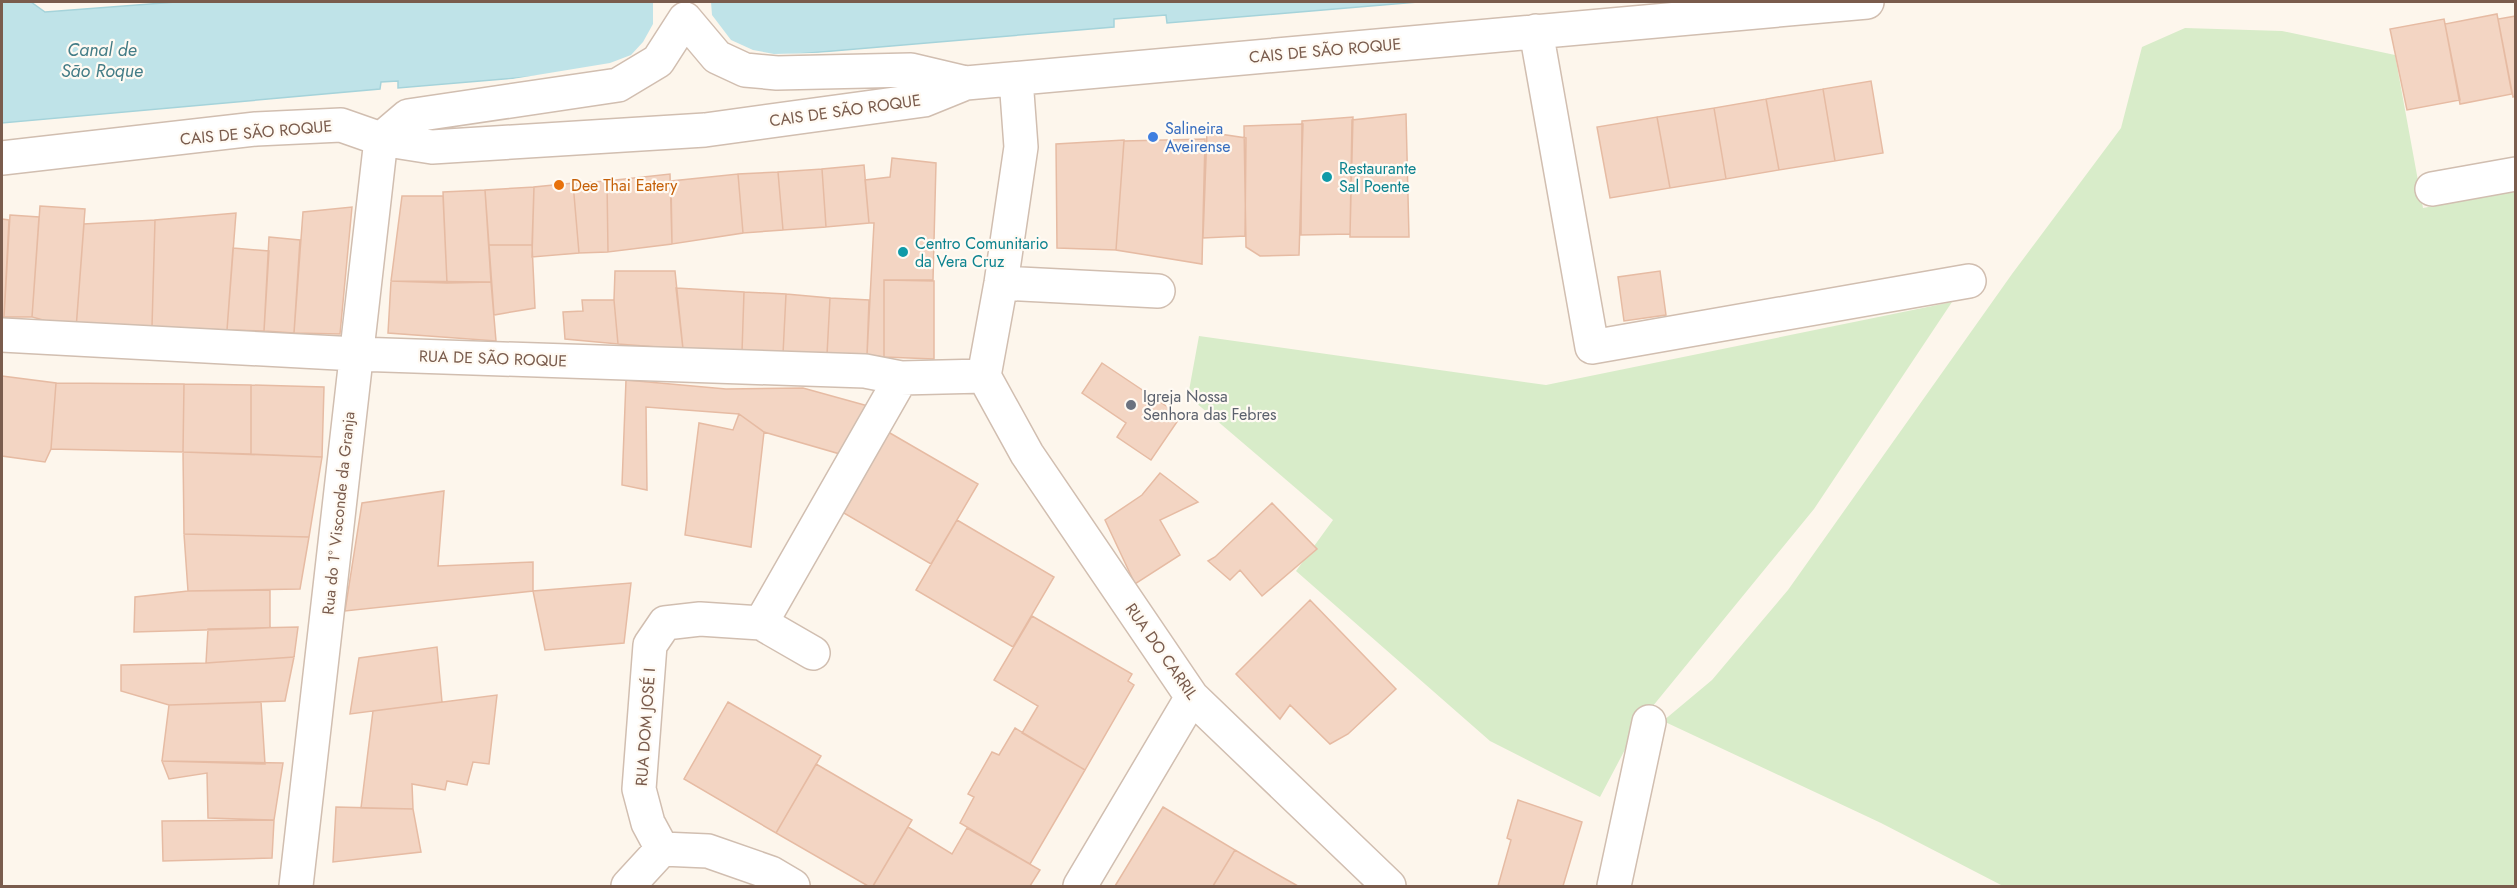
<svg xmlns="http://www.w3.org/2000/svg" width="2517" height="888" viewBox="0 0 2517 888" font-family="Jost,sans-serif">
	<style>
		.green { fill: #d8ecc9 }
		.water { fill: #bfe3e8; stroke: #a5d3da; stroke-width: 1.5 }
		.pier { fill: #fdf6ec }
		.building { fill: #f3d5c3; stroke: #e6bba3; stroke-width: 1.5 }
		.lines { fill: none; stroke-linecap: round; stroke-linejoin: round }
		.minor-casing { stroke: #d1beb0; stroke-width: 36 }
		.minor { stroke: #fff; stroke-width: 33 }
		.shop-dot { fill: #3f7fe0; stroke: #fffaf3; stroke-width: 2 }
		.culture-dot { fill: #0f9aa8; stroke: #fffaf3; stroke-width: 2 }
		.food-dot { fill: #e8710a; stroke: #fffaf3; stroke-width: 2 }
		.worship-dot { fill: #6b7280; stroke: #fffaf3; stroke-width: 2 }
		.labels { text-anchor: middle; stroke-width: 4.5; stroke-linejoin: round; paint-order: stroke }
		.street-label { font-size: 16px; fill: #7a5c4d; stroke: #fffaf3 }
		.shop-label { font-size: 16px; fill: #366cbe; stroke: #fffaf3; text-anchor: start }
		.culture-label { font-size: 16px; fill: #0d838f; stroke: #fffaf3; text-anchor: start }
		.food-label { font-size: 16px; fill: #c56008; stroke: #fffaf3; text-anchor: start }
		.worship-label { font-size: 16px; fill: #5b616d; stroke: #fffaf3; text-anchor: start }
		.water-label { font-size: 18px; font-style: italic; fill: #437c86; stroke: #fffaf3 }
	</style>
	<rect width="100%" height="100%" fill="#fdf6ec"/>
	<path class="green" d="M2185,28L2282,31L2395,55L2423,208L2515,191V886H2003L1881,823L1663,721L1712,680L1788,590L2012,274L2121,128L2142,47Z
		M1952,302L1814,509L1639,723L1600,797L1490,741L1296,571L1333,520L1188,396L1199,336L1546,385Z"/>
	<path class="water" d="M2,2H31L45,12L176,2H1418L1167,23L1166,15L1114,19V27L398,88V81L381,82L380,89L2,123Z"/>
	<path class="pier" d="M653,2H711L712,15L731,40L753,50L774,54L888,51L483,84L610,63L631,55L643,42L653,24Z"/>
	<path class="building" d="M2497,14L2512,94L2460,104L2445,24Z
		M2516,16V96L2513,97L2498,19Z
		M2444,19L2460,100L2407,110L2390,29Z
		M1871,81L1883,153L1835,161L1823,89Z
		M1823,89L1835,161L1779,170L1766,99Z
		M1766,99L1779,170L1726,179L1714,108Z
		M1714,108L1726,179L1670,188L1657,117Z
		M1406,114L1409,237H1350L1352,120Z
		M1353,117L1350,234L1301,235L1302,121Z
		M1657,117L1670,188L1610,198L1597,127Z
		M1303,124L1299,255L1260,256L1246,247L1244,126Z
		M1207,132L1246,138L1245,236L1203,238Z
		M1205,139L1202,264L1116,250L1124,141Z
		M1124,140L1116,250L1057,248L1056,144Z
		M892,158L936,163L933,280H884V357L867,355L874,223H869L865,180L890,177Z
		M864,165L869,223L826,227L822,169Z
		M822,169L826,227L783,230L778,172Z
		M778,172L783,230L743,233L738,174Z
		M670,174L672,244L608,252L607,181Z
		M738,174L743,233L672,244L671,181Z
		M607,181L608,252L579,253L573,183Z
		M573,183L579,253L532,257L534,187Z
		M534,187L532,245H489L485,190Z
		M485,190L491,282L447,283L443,192Z
		M402,196H443L447,283L391,281Z
		M40,206L85,209L76,329L32,317Z
		M352,207L340,334L294,333L303,212Z
		M236,213L227,330L152,327L155,220Z
		M10,215L39,217L32,317H4Z
		M2,219L9,220L4,317H2Z
		M155,220L152,327L76,329L84,224Z
		M269,237L300,240L294,333L264,331Z
		M489,245H532L535,308L494,315Z
		M233,248L269,251L264,331L227,330Z
		M615,271H675L683,349L618,344L614,300Z
		M1660,271L1666,315L1624,321L1618,277Z
		M884,280L934,281V359L884,357Z
		M391,281L491,282L496,341L388,333Z
		M676,288L744,292L742,352L683,349Z
		M744,292L786,294L783,354L742,352Z
		M786,294L830,298L827,355L783,354Z
		M830,298L869,300L867,355H827Z
		M582,300H614L618,344L565,339L563,312L583,311Z
		M1102,363L1181,416L1151,460L1117,437L1126,423L1082,393Z
		M2,376L56,383L51,449L45,462L2,456Z
		M626,380L726,389L803,388L868,406L840,454L764,432L739,414L646,407L647,490L622,485Z
		M56,383L184,384L183,452L51,449Z
		M184,384L251,385V454L183,452Z
		M251,385L324,387L322,457L251,454Z
		M739,414L764,432L751,547L685,535L699,423L733,430Z
		M883,429L978,484L931,564L837,509Z
		M183,452L322,457L309,537L184,534Z
		M1160,473L1198,502L1160,520L1180,555L1135,584L1105,520L1142,495Z
		M444,491L438,566L533,562V591L345,611L362,503Z
		M1272,503L1317,549L1262,596L1240,570L1230,580L1208,561L1215,557Z
		M957,520L1054,577L1013,647L916,590Z
		M184,534L309,537L300,589L188,591Z
		M631,583L624,643L545,650L533,591Z
		M270,590V628L134,632L135,597L188,591Z
		M1310,600L1396,689L1348,734L1330,744L1290,705L1280,719L1236,674Z
		M1032,616L1132,674L1128,681L1134,685L1085,770L1022,733L1038,706L994,680Z
		M298,627L294,657L206,663L208,629Z
		M437,647L442,702L350,714L359,658Z
		M294,657L285,701L169,705L121,691V665L206,663Z
		M497,695L489,764L473,762L467,785L447,781L445,790L412,784L413,809L361,808L373,711Z
		M261,702L265,764L162,761L169,705Z
		M728,702L821,756L776,833L684,779Z
		M1015,728L1085,770L1030,864L960,823L974,797L968,794L992,752L999,755Z
		M162,761L283,763L274,820L208,818L207,773L169,779Z
		M816,764L912,820L873,886H868L776,833Z
		M1518,800L1582,822L1563,886H1498L1511,840L1507,838Z
		M336,807L413,809L421,852L333,862Z
		M1163,807L1235,850L1213,886H1115Z
		M274,820L272,858L163,861L162,821Z
		M908,827L952,854L967,828L1040,870L1030,886H873Z
		M1235,850L1273,872L1298,886H1213Z"/>
	<g class="lines">
		<defs>
			<path id="minor" d="M685,19L717,57L745,70L777,73L911,70L966,83
				M1536,31L1592,347L1969,281
				M381,139L408,116L618,85L658,61L685,19
				M2,158L256,129L341,125L381,139L432,147L705,130L924,100L966,83L1867,2
				M2432,189L2516,174
				M1001,283L1158,291
				M2,335L356,354L865,371L901,378L984,376
				M984,376L1027,454L1192,697L1389,886
				M984,376L1001,283L1021,147L1016,79
				M761,623L901,378
				M662,849L648,823L639,789L650,645L665,623L700,619L761,623L813,653
				M662,849L708,851L771,873L793,886
				M296,886L381,139
				M628,886L662,849
				M1080,886L1192,697
				M1614,886L1649,722"/>
		</defs>
		<use href="#minor" class="minor-casing"/>
		<use href="#minor" class="minor"/>
	</g>
	<circle class="shop-dot" cx="1153" cy="137" r="6"/>
	<g class="culture-dot">
		<circle cx="1327" cy="177" r="6"/>
		<circle cx="903" cy="252" r="6"/>
	</g>
	<circle class="food-dot" cx="559" cy="185" r="6"/>
	<circle class="worship-dot" cx="1131" cy="405" r="6"/>
	<g class="labels">
		<g class="street-label">
			<text transform="translate(1325 50) rotate(-5)" y="6">CAIS DE SÃO ROQUE</text>
			<text transform="translate(845 110) rotate(-8)" y="6">CAIS DE SÃO ROQUE</text>
			<text transform="translate(256 132) rotate(-5)" y="6">CAIS DE SÃO ROQUE</text>
			<text transform="translate(493 358) rotate(2)" y="6">RUA DE SÃO ROQUE</text>
			<text transform="translate(338 513) rotate(-84)" y="6">Rua do 1º Visconde da Granja</text>
			<text transform="translate(1162 651) rotate(55)" y="6">RUA DO CARRIL</text>
			<text transform="translate(645 727) rotate(-86)" y="6">RUA DOM JOSÉ I</text>
		</g>
		<g class="shop-label">
			<text x="1165" y="134">Salineira<tspan x="1165" dy="18">Aveirense</tspan></text>
		</g>
		<g class="culture-label">
			<text x="1339" y="174">Restaurante<tspan x="1339" dy="18">Sal Poente</tspan></text>
			<text x="915" y="249">Centro Comunitario<tspan x="915" dy="18">da Vera Cruz</tspan></text>
		</g>
		<g class="food-label">
			<text x="571" y="191">Dee Thai Eatery</text>
		</g>
		<g class="worship-label">
			<text x="1143" y="402">Igreja Nossa<tspan x="1143" dy="18">Senhora das Febres</tspan></text>
		</g>
		<g class="water-label">
			<text x="102" y="56">Canal de<tspan x="102" dy="21">São Roque</tspan></text>
		</g>
	</g>
	<rect width="2517" height="888" fill="none" stroke="#7a5c4d" stroke-width="6"/>
</svg>
